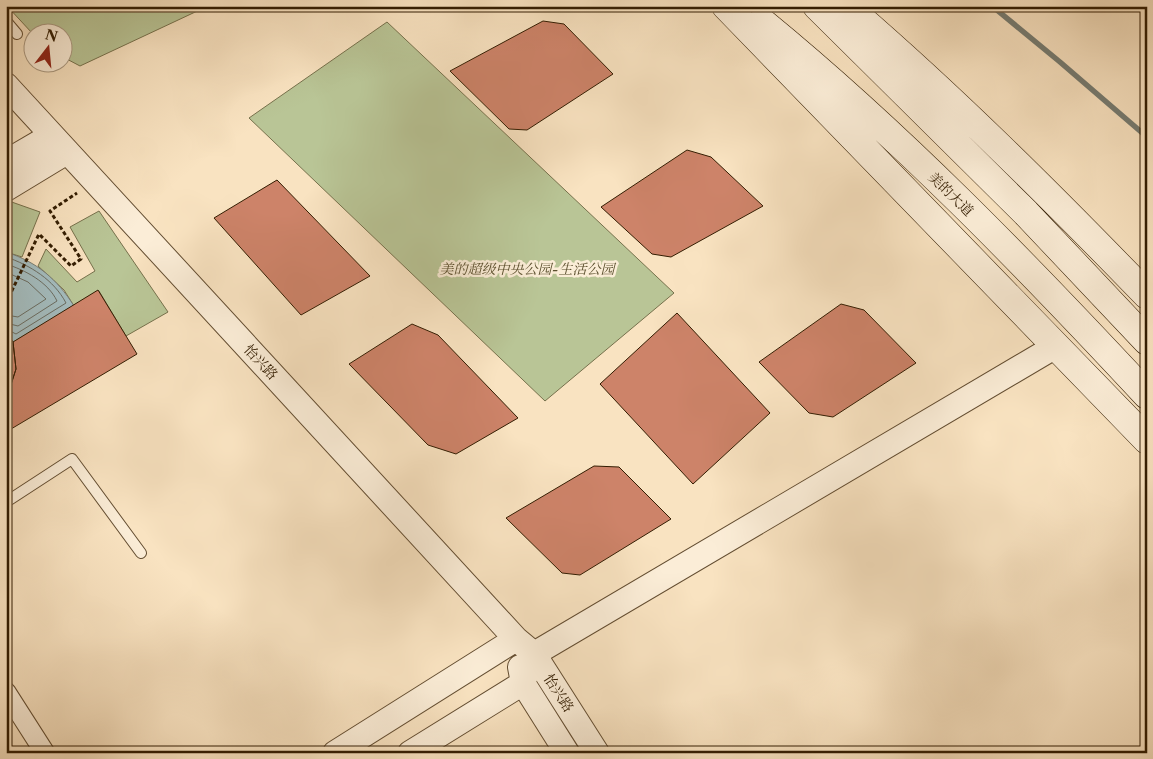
<svg xmlns="http://www.w3.org/2000/svg" width="1153" height="759" viewBox="0 0 1153 759" font-family="'Libre Caslon Text','Noto Serif SC',serif">
	<style>
		.green { fill: #b9c596; stroke: #76714c }
		.water { fill: #a3bbbd; stroke: #767c72 }
		.lines { fill: none; stroke-linecap: round; stroke-linejoin: round }
		.shore { stroke: #6b6c60; stroke-width: 1 }
		.stream { stroke: #767c72; stroke-width: 5.5 }
		.building { fill: #cd8369; stroke: #331d02 }
		.service-casing { stroke: #644e32; stroke-width: 12 }
		.minor-casing { stroke: #644e32; stroke-width: 21 }
		.tertiary-casing { stroke: #644e32; stroke-width: 26 }
		.secondary-casing { stroke: #331d02; stroke-width: 29 }
		.path { stroke: #331d02; stroke-width: 3; stroke-dasharray: 4 2.5; stroke-linecap: butt }
		.service { stroke: #fbedd7; stroke-width: 10 }
		.minor { stroke: #fbedd7; stroke-width: 19 }
		.tertiary { stroke: #fbedd7; stroke-width: 24 }
		.secondary { stroke: #fbedd7; stroke-width: 28 }
		.labels { text-anchor: middle; stroke-width: 5; stroke-linejoin: round; paint-order: stroke }
		.street-label { font-size: 14px; fill: #331d02; stroke: #fbedd7 }
		.park-label { font-size: 14px; font-style: italic; fill: #5b4f2e; stroke: #fbedd7 }
	</style>
	<rect width="100%" height="100%" fill="#f9e3c1"/>
	<filter id="stains"><feTurbulence type="fractalNoise" baseFrequency=".004" numOctaves="4"/><feColorMatrix values="0 0 0 0 .2 0 0 0 0 .09 0 0 0 0 .02 0 0 0 .5 -.17"/></filter>
	<radialGradient id="worn" r=".72"><stop offset=".6" stop-color="#630" stop-opacity="0"/><stop offset="1" stop-color="#630" stop-opacity=".3"/></radialGradient>
	<path class="green" d="M7,6H208L80,66L63,57L62,32L32,33Z
		M387,22L674,293L545,401L249,118Z
		M6,200L40,212L22,257L6,252Z
		M99,211L168,312L126,336L99,291L74,306L64,290L38,266L46,249L77,282L95,271L70,227Z"/>
	<path class="water" d="M6,252C37,262 57,279 74,306L13,342L6,331Z"/>
	<g class="lines">
		<path class="shore" d="M6,257C30,265 54,280 66,303L16,334L6,329
			M6,264C25,270 48,282 57,301L18,326L6,323
			M6,272L28,282L46,299L18,317L6,315"/>
		<path class="stream" d="M992,6L1060,62L1147,137"/>
	</g>
	<path class="building" d="M543,21L564,24L613,74L527,130L509,129L450,71Z
		M687,150L711,157L763,206L671,257L652,254L601,207Z
		M277,180L370,276L301,315L214,218Z
		M98,290L137,354L6,432V400L16,369L13,342Z
		M841,304L864,310L916,363L833,417L809,413L759,362Z
		M677,313L770,413L693,484L600,384Z
		M412,324L438,335L518,418L456,454L428,445L349,364Z
		M6,331L13,342L16,369L6,400Z
		M594,466L619,467L671,519L580,575L562,573L506,518Z"/>
	<g class="lines">
		<defs>
			<path id="service" d="M6,21L17,34
				M6,502L72,459L141,553"/>
			<path id="minor" d="M6,692L45,753"/>
			<path id="tertiary" d="M6,85L516,639L534,654L597,753
				M6,162L52,135
				M6,189L67,152
				M520,667L523,683L567,753
				M335,753L516,639
				M410,753L523,683L534,654L1056,346"/>
			<path id="secondary" d="M726,6L1147,440
				M817,6L1026,213L1147,341
				M846,6C952,97 1050,195 1147,295
				M762,22C900,135 1025,264 1147,395"/>
		</defs>
		<use href="#service" class="service-casing"/>
		<use href="#minor" class="minor-casing"/>
		<use href="#tertiary" class="tertiary-casing"/>
		<use href="#secondary" class="secondary-casing"/>
		<path class="path" d="M6,303L39,234L71,266L81,259L50,211L77,193"/>
		<use href="#service" class="service"/>
		<use href="#minor" class="minor"/>
		<use href="#tertiary" class="tertiary"/>
		<use href="#secondary" class="secondary"/>
	</g>
	<g class="labels">
		<g class="street-label">
			<text transform="translate(951 194) rotate(44)" y="5">美的大道</text>
			<text transform="translate(261 362) rotate(47)" y="5">怡兴路</text>
			<text transform="translate(559 693) rotate(57)" y="5">怡兴路</text>
		</g>
		<g class="park-label">
			<text x="527" y="274">美的超级中央公园-生活公园</text>
		</g>
	</g>
	<rect width="1153" height="759" fill="none" stroke="#f9e3c1" stroke-width="25"/>
	<rect x="8" y="8" width="1138" height="744" fill="none" stroke="#331d02" stroke-width="2.5"/>
	<rect x="12" y="12" width="1128" height="734" fill="none" stroke="#331d02"/>
	<g transform="translate(48 48) rotate(16)"><circle r="24" fill="#fbedd7" stroke="#ab9a82"/>
	<path d="M0-4L9 19L0 12L-9 19Z" fill="#8f2418"/>
	<text y="-8" font-size="14" font-weight="bold" text-anchor="middle" fill="#331d02">N</text>
	</g>
	<rect width="100%" height="100%" filter="url(#stains)"/>
	<rect width="100%" height="100%" fill="url(#worn)"/>
</svg>
